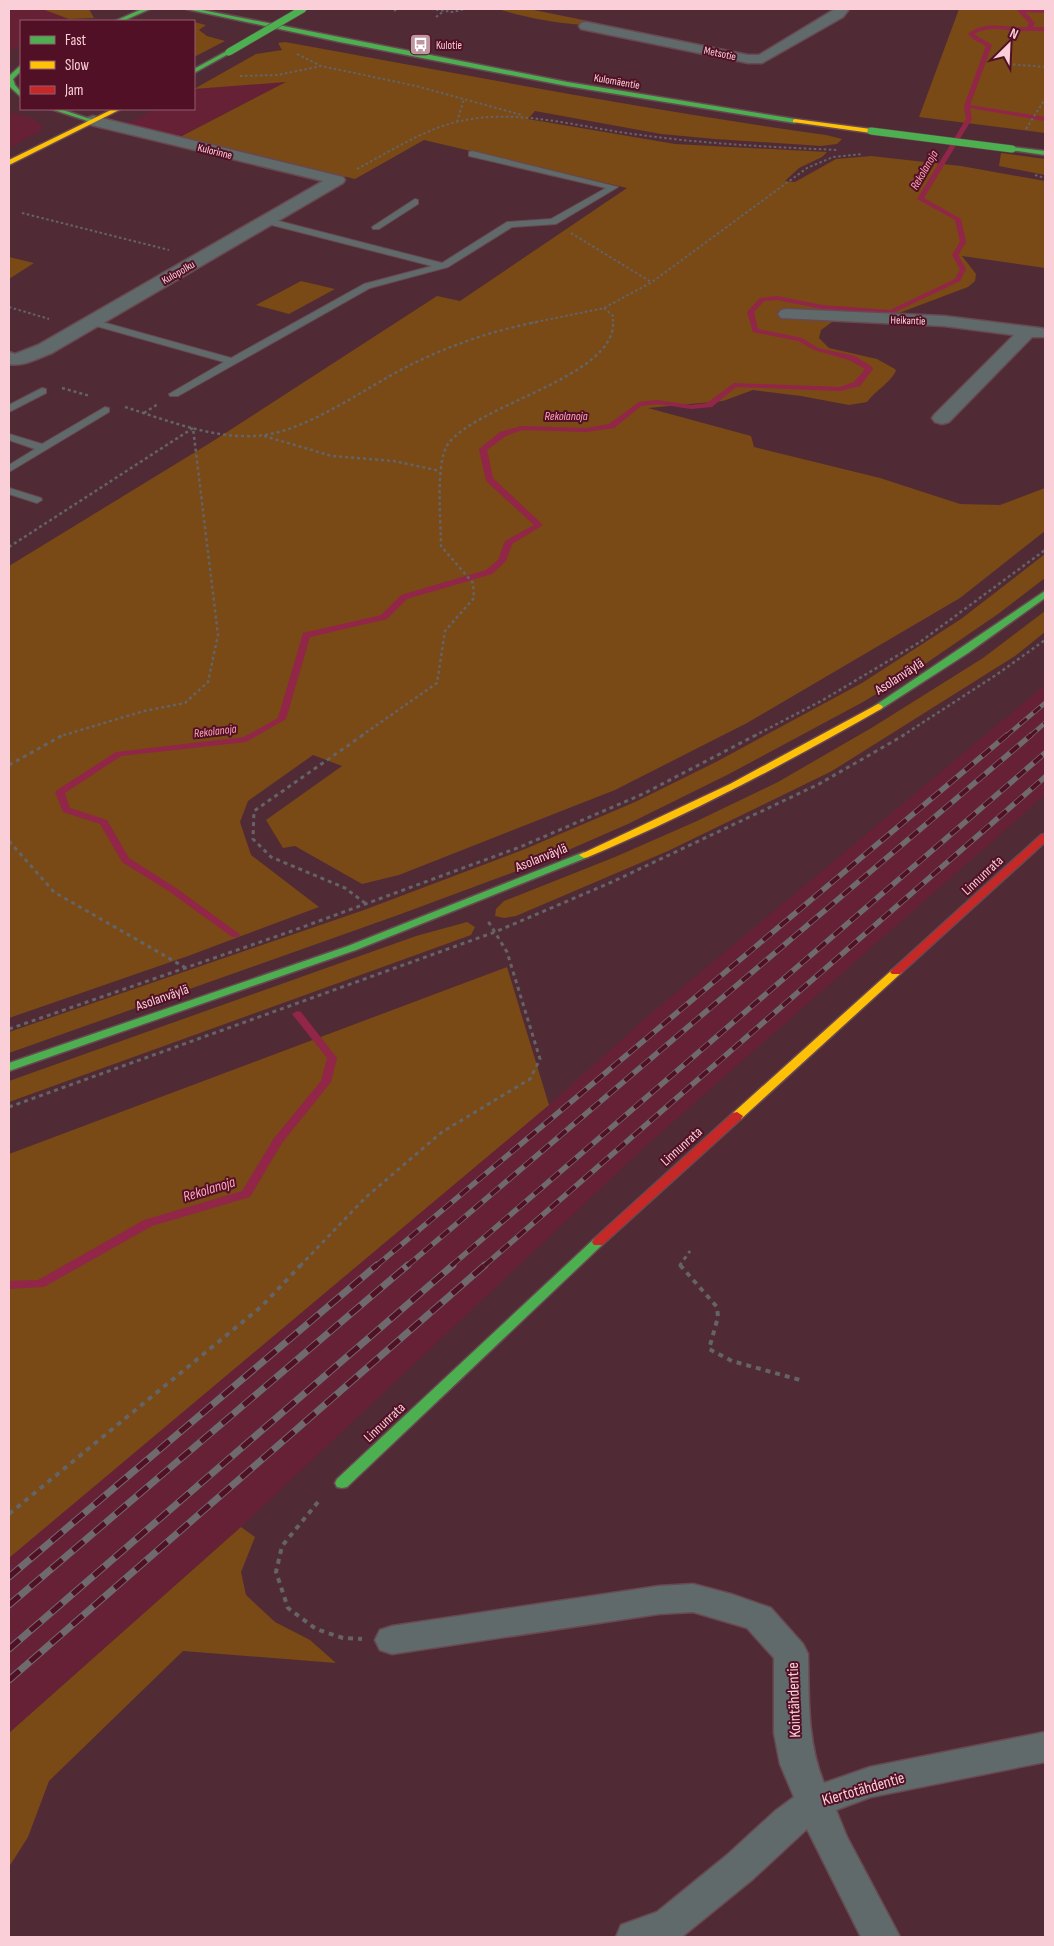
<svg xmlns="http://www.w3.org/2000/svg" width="1054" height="1946" viewBox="0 0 1054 1946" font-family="'Sofia Sans Condensed',sans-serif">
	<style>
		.built { fill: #662136 }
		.green { fill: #794916 }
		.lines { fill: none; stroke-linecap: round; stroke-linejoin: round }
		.stream { fill: #912648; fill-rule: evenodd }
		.lane-casing { stroke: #684951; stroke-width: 2 }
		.street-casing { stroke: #684951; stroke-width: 3 }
		.fast-casing { stroke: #684951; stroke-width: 3 }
		.slow-casing { stroke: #684951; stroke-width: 3 }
		.jam-casing { stroke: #684951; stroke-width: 3 }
		.path-far3 { stroke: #646366; stroke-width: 2; stroke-dasharray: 2.5 2.5; stroke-linecap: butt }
		.path-far2 { stroke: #646366; stroke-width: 2.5; stroke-dasharray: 3 3; stroke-linecap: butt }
		.path-far1 { stroke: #646366; stroke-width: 3; stroke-dasharray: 4 4; stroke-linecap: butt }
		.path { stroke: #646366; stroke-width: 4; stroke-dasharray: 5 5; stroke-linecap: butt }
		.lane { fill: #606a6b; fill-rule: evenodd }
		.street { fill: #606a6b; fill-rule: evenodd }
		.fast { fill: #4caf50; fill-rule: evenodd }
		.slow { fill: #ffc107; fill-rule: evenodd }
		.jam { fill: #c62828; fill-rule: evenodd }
		.rail-far2-casing { stroke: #6f6a6d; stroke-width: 4.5 }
		.rail-far1-casing { stroke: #6f6a6d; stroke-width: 5.5 }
		.rail-casing { stroke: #6f6a6d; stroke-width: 7 }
		.rail-far2 { stroke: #521026; stroke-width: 3; stroke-dasharray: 9; stroke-linecap: butt }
		.rail-far1 { stroke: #521026; stroke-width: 4; stroke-dasharray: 11; stroke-linecap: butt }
		.rail { stroke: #521026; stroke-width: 5; stroke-dasharray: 14; stroke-linecap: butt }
		.fast-bridge-casing { stroke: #684951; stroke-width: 8; stroke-linecap: butt }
		.fast-bridge { stroke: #4caf50; stroke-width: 7 }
		.labels { text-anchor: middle; stroke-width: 4; stroke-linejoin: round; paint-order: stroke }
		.far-poi-label { font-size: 11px; fill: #facfd7; stroke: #521026; text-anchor: start }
		.far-street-label { font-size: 11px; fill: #facfd7; stroke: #521026 }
		.far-water-label { font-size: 12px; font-style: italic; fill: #ffa5b8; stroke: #521026 }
		.street-label { font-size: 14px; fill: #facfd7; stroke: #521026 }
		.water-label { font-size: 15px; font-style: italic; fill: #ffa5b8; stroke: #521026 }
		.near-street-label { font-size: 16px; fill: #facfd7; stroke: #521026 }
	</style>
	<rect width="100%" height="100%" fill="#502b36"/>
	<path class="built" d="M9,9H42L69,19L66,21H21V45L9,51Z
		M288,81L180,137L126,124L156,109H194V89Z
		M9,112L30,117L41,124V131L9,148Z
		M1045,685V795L649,1143L241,1527L9,1733V1558L549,1105L648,1016Z"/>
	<path class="green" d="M42,9H89L94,18L69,19Z
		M498,9H529L598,23C577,29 519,16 498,9Z
		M959,9H1045V133L919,117Z
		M194,22L206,25L199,30L207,36L225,41L194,57Z
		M285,42C466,75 645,110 826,135L842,139L837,144L821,146L715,139L661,134L535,111L528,119L675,144L827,152L822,157L799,168L785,181L795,182L836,159L871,156L961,166L1045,181V268L962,256L976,274L975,281L968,287L891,316L846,312L821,330L819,338L829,348L877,359L895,369L896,371C889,384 876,390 867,402L849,405L801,396L753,390L723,401L648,408L751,436L754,447L880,478L960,504L1000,505L1045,488V531L960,598L747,723L615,790L399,875L362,884L295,846L283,848L266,820L342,766L313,755L248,801L240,822L251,855L319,907L188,956L9,1018V566L210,443L437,296L460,301L627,188L424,140L355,179L180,137L286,82L194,89L256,54L282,50L278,43Z
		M1001,153L1045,159V175L999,166Z
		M9,257L34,263L9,279Z
		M301,281L335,289L289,314L256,305Z
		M1045,554V578L998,614L922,666L863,702L729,774L628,824L541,862L401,914L9,1053V1032L364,910L525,849L635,802L716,762L862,683L961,619Z
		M1045,611V632L1015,656L832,771L668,851L516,916L504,918L495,916L496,909L504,901L615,857L697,821L778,782L873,727L983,658Z
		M467,922L475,927L471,935L9,1102V1081L416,936Z
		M507,967L549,1105L9,1558V1154Z
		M241,1527L255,1537L241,1572L246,1595L275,1622L310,1640L336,1663L183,1651L49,1781L28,1837L9,1867V1733Z"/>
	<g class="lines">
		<path class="stream" d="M1016,9H1045V13L1025,12L1035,23L1033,27H1045V31C1037,31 1029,31 1021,31C1004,31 991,25 974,34L992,45L970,105L1045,117V121L970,108L972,119L924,198L961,219L966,242L958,255L966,269L960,281L891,314L822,309L777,300L764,301L754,312L758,329L802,338L818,348L855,356L872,367L873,369L860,386L840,391L736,387L712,407L691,409L657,404L641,406L614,428L586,432L522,430L506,436L487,450L493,478L543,525L512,544L506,561L492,574L407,599L387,619L310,637L286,719L246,742L121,756L65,793L70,808L107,820L129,858L176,888L238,933L240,935L238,937H232L170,892L122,862L100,824L63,812L55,792L57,790L116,752L244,737L278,718L303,633L381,615L401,595L486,570L498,560L505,541L534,525L486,481L479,449L500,432L521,426L586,428L609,424L639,402L657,400L691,405L707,403L734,383L840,387L854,382L865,369L849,360L814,350L798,341L753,332L747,312L760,298L777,296L822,305L890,310L955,279L960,269L952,255L960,242L955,220L917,199L966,119L964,106L986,46L973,39L968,34C987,19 1006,29 1027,27L1029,23Z
			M297,1011L301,1012L337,1058L331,1082L282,1143L250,1197L152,1226L44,1287L9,1289V1281L38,1280L144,1220L242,1191L274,1138L321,1081L327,1058L292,1014Z"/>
		<defs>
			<path id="lane" d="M472,151L618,187L556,224L512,227L448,267L370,288L178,396H170L169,394L224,362L89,324L87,322L92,319L95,320L231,358L364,284L432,266L264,223V219L267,218L442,263L507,222L551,219L606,188L469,156V152Z
				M415,199L418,200V204L379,229H373L372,227Z
				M42,388L46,389V393L9,412V405Z
				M105,407L109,408V412L9,472V465L35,449L9,440V434L42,444Z
				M9,488L41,498L42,500L37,503L9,494Z"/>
			<path id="street" d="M835,9H849L843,17L762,63H748L586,30L581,29L579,26L581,23L586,22L748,55H759Z
				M93,116L343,177L345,180L343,183L52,353C38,358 23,367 9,364V352L15,354L38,345L323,181L87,124L85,121L87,118Z
				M787,309L944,316L1040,328L1045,329V337H1032L949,422L942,424L935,422L932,418L935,414L1014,335L944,326L781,318L778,314L781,310Z
				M693,1584L731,1594L771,1608L803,1644L808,1654C809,1698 807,1742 824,1783L870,1767L1045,1732V1762L871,1797L836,1810L847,1837L900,1937H861L807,1829L753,1879L683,1936L616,1937L621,1925L657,1912L727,1855L775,1811L794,1797L780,1764L774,1733V1658L747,1628L693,1612L659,1614L392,1654L380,1650L375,1640L380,1630L392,1626L659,1586Z"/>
			<path id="fast" d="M142,9H150L123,21H115Z
				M186,9H197L567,82L795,119L798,121L795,123L567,86L340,42Z
				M227,51L232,52L194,73V69Z
				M21,65V71L13,79L15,85L21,92V97L9,86V76Z
				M51,109H60L96,121L91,122Z
				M1012,147L1045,151V155L1010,150V148Z
				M1045,591V598L968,653L881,709L878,710L873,707Z
				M584,852L589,855L588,857L356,950L9,1071V1063L348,946Z
				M598,1238L602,1239L604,1242L602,1245L347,1487L342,1488L337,1487L335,1483L337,1479L594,1239Z"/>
			<path id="slow" d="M113,109H121L9,165V160Z
				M795,119L871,129L874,131L871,133L793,122V120Z
				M878,704L881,705L883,707L881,709C786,763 689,815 588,857L584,858L579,855L730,784Z
				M896,969L900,970L902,972L900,974L741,1119H733L731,1116L733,1113L892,970Z"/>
			<path id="jam" d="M1045,834V842L900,974H892L890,972L892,970L1041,835Z
				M737,1112L743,1116L741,1119L602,1245H594L592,1242L594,1239L733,1113Z"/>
		</defs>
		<use href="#lane" class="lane-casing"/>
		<use href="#street" class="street-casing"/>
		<use href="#fast" class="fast-casing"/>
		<use href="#slow" class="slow-casing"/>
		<use href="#jam" class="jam-casing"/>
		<path class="path-far3" d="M431,9L453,12L465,9
			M394,11L397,9
			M436,17L444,11
			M297,54L321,66
			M1008,64L1045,67
			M240,76L278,75L321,66L416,86L522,115
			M457,122L464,99
			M1026,129L1045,99
			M357,169C389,152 421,131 456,122C518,107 580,128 641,135C706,144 772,147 838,150
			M1035,175L1045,178
			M22,213L169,250
			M571,233L651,282
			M9,307L49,319
			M604,308L613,316V323
			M531,323L604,308L652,282L807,168L833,157L862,154"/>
		<path class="path-far2" d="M62,388L90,396
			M125,407C166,420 210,438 254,436C304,434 363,389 408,366C448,346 494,330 537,322
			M144,413L158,404
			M264,436L332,456L394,461L440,471
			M9,547L193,428L218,635L208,682L185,703L144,711L61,736
			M361,736L437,683L445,631L474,598L473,583L441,546C441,523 435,462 448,444C477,404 616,377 613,322
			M754,736L823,700L920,642L1045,550
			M902,736L996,675L1045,640"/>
		<path class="path-far1" d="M363,735L254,811L253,839L271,857L345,888L365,903
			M9,765L63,735
			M9,841L54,892L186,968
			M9,1029L292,931L520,847L643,794L756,735
			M9,1107L495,932L612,882L819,784L904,735
			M300,1266L365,1198L442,1132L530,1079L540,1059L507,952L488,921
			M681,1266L680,1265L690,1251"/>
		<path class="path" d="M680,1265L717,1307L718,1317L709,1349L732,1361L800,1380
			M318,1502L282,1546L276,1572L288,1608L316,1629L343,1638L362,1639
			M9,1514L262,1306L301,1265"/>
		<use href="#lane" class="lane"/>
		<use href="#street" class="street"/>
		<use href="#fast" class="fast"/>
		<use href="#slow" class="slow"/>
		<use href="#jam" class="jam"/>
		<defs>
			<path id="rail-far2" d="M1006,736L1045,703
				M1030,736L1045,723"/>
			<path id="rail-far1" d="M376,1266L1007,735
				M407,1266L1031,735
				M451,1266L1045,753
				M484,1266L1045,777"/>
			<path id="rail" d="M9,1577L377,1265
				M9,1605L408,1265
				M9,1649L453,1265
				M9,1680L485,1265"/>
		</defs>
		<use href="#rail-far2" class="rail-far2-casing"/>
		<use href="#rail-far1" class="rail-far1-casing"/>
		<use href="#rail" class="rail-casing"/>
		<use href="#rail-far2" class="rail-far2"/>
		<use href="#rail-far1" class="rail-far1"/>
		<use href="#rail" class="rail"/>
		<defs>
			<path id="fast-bridge" d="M229,52L303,9
				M871,131L1012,149"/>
		</defs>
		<use href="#fast-bridge" class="fast-bridge-casing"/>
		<use href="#fast-bridge" class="fast-bridge"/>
	</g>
	<defs>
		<symbol id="bus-square" viewBox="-11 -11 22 22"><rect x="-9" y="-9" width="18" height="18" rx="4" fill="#be969f" stroke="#521026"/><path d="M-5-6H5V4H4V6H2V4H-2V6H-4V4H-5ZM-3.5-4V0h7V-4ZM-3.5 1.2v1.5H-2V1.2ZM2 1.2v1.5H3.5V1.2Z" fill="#fff"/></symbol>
	</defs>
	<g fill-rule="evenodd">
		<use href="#bus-square" x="408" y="32" width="25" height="25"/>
	</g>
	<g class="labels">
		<g class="far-poi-label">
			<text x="436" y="49">Kulotie</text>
		</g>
		<g class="far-street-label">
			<text transform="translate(720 53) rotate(12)" y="4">Metsotie</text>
			<text transform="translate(617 81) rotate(10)" y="4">Kulomäentie</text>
			<text transform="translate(215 151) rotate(14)" y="4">Kulorinne</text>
			<text transform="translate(178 272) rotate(-30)" y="4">Kulopolku</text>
			<text transform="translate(908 320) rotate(2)" y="4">Heikantie</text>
		</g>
		<g class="far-water-label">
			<text transform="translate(924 170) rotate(-60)" y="4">Rekolanoja</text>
			<text x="566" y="420">Rekolanoja</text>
			<text transform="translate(215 731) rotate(-7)" y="4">Rekolanoja</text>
		</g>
		<g class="street-label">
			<text transform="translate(899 676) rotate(-33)" y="5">Asolanväylä</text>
			<text transform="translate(541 857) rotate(-22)" y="5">Asolanväylä</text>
			<text transform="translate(982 875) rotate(-43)" y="5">Linnunrata</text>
			<text transform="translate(162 997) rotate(-19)" y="5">Asolanväylä</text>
			<text transform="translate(681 1146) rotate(-42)" y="5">Linnunrata</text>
			<text transform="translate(384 1422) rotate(-43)" y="5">Linnunrata</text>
		</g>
		<g class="water-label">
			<text transform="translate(209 1189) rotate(-17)" y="5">Rekolanoja</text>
		</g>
		<g class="near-street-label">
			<text transform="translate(793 1700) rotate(-92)" y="6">Kointähdentie</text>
			<text transform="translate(863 1788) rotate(-16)" y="6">Kiertotähdentie</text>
		</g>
	</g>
	<rect width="1054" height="1946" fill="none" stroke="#facfd7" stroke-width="20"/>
	<rect x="20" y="20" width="175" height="90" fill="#521026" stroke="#955c6d"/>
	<rect x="30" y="36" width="25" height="8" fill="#4caf50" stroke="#955c6d"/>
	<text x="65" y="45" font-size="15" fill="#facfd7">Fast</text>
	<rect x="30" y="61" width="25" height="8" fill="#ffc107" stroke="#955c6d"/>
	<text x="65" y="70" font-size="15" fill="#facfd7">Slow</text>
	<rect x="30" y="86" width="25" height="8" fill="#c62828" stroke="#955c6d"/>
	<text x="65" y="95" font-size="15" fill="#facfd7">Jam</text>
	<g transform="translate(1009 45) rotate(24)" stroke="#521026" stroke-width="4" paint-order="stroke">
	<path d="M0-4L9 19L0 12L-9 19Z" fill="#facfd7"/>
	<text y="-8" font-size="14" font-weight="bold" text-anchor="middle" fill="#facfd7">N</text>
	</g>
</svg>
